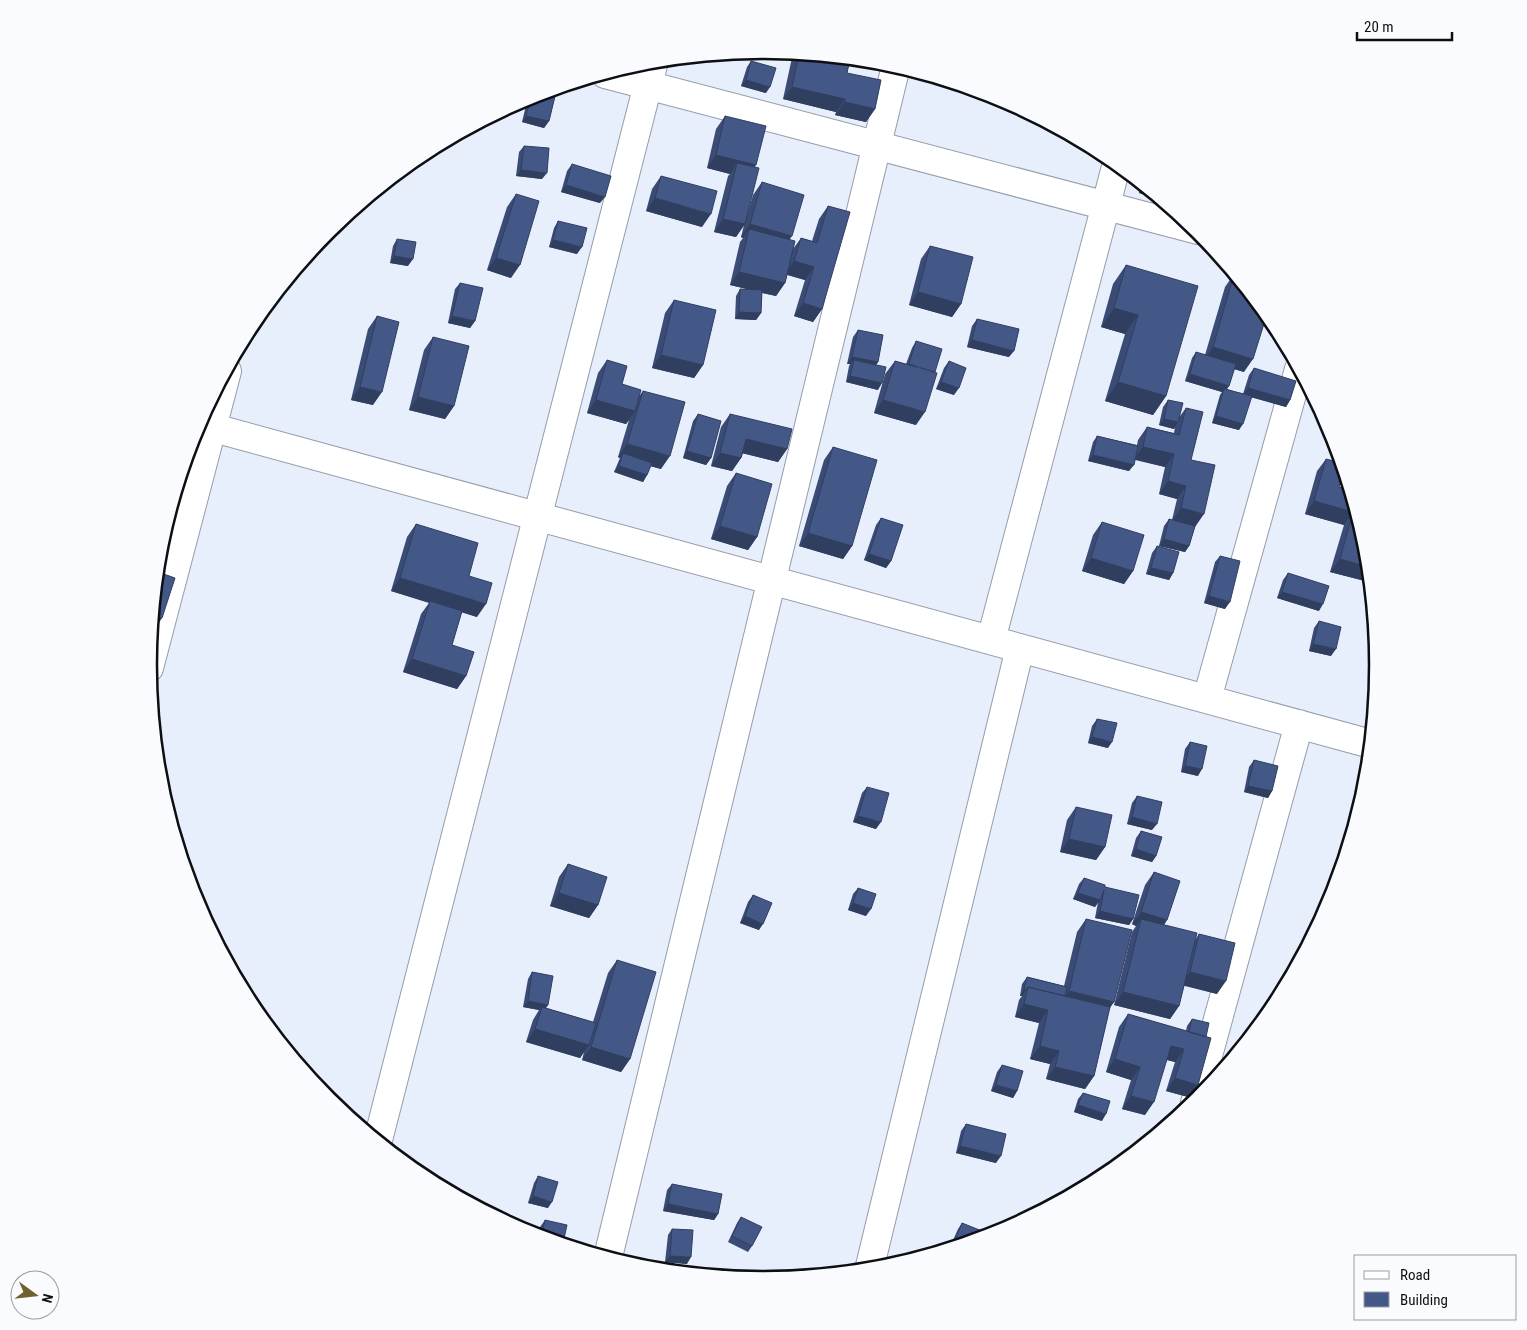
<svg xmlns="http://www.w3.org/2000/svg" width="1527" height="1330" viewBox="0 0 1527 1330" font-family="'Roboto Condensed',sans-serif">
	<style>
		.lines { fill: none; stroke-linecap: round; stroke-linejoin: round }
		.minor-casing { stroke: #969ca9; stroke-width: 30 }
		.minor { stroke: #fff; stroke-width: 28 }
		.wall { fill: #3a4c75 }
		.shaded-wall { fill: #303e5f }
		.building { fill: #445888; stroke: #303e5f }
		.rim { fill: none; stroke: #0d0f13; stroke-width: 2.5 }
	</style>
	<rect width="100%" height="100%" fill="#e7eefc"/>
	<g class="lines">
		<defs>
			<path id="minor" d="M605,74L1198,230
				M199,424L1371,744
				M991,640L1117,163
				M149,668L227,371
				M1207,699L1299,369
				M1195,1103L1299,724
				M378,1140L654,61
				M608,1257L896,66
				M869,1270L1020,648"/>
		</defs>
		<use href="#minor" class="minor-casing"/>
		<use href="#minor" class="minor"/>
	</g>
	<path class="wall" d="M793,53L850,59L847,73L875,109L866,122L835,115L836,112L783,99Z
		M751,61L766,93L741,86L747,67Z
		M557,88L549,121L544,128L522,122L528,97Z
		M725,116L755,167L747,216L753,195L762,182L790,239L793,249L801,238L812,241L819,219L828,206L822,309L813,322L794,316L805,280L787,275L785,283L776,296L762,293L761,313L756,320L735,319L736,296L740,289H748L730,285L740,242L743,238L741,237L744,225L736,237L714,232L728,176L730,174L707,168L716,129Z
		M524,146L542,179L516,176L519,152Z
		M572,164L600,203L561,192L567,171Z
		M661,176L702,227L646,211L652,189Z
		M1141,183L1160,199L1139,193Z
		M516,194L511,278L487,270L507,207Z
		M558,221L577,254L549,247L554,228Z
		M397,239L408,266L390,263L393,246Z
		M930,246L961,304L952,317L909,305L921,259Z
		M1126,265L1166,396L1153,415L1105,401L1125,334L1101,327L1113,284Z
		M1234,274L1244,372L1234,369L1229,386L1227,389L1243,394L1249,375L1254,368L1290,400L1286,407L1251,397L1239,430L1212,423L1220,395L1222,392L1185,381L1192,358L1196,352L1205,355L1225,287Z
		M460,283L475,321L470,328L448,323L455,289Z
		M674,300L703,365L694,378L652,368L665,313Z
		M377,316L373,405L351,400L368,329Z
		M977,319L1009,357L967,347L972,326Z
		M858,330L878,362L876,365L878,390L846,382L849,366L850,364H847L853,337Z
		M433,337L454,406L445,419L409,410L424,350Z
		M916,341V425L874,413L885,374L895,361L906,364L912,348Z
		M607,360L622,384L640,395L643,391L661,469L650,466L647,475L643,482L614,472L620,458L618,457L629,420L626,424L587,413L598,373Z
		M949,361L954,395L936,389L944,368Z
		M1168,400L1180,416L1186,408L1191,460L1195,527L1189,546L1185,552L1159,546L1164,526L1169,519L1172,520L1177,499L1159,494L1165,467L1135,460L1129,471L1088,461L1093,442L1097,436L1137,445L1138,440L1147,427L1174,433L1175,427L1174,429L1159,425L1163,407Z
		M1321,409L1327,421L1319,419Z
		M698,414L711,458L706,465L683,458L693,421Z
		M730,414L787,449L778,462L743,453L741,458L732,471L711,466L721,427Z
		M833,447L852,546L843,559L799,546L824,460Z
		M1326,459L1339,487L1350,490L1367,545L1370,574L1365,581L1330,572L1344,525L1305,514L1317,471Z
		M736,473L757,537L748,550L711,539L727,486Z
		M881,518L891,561L886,568L864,560L876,525Z
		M1102,522L1133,571L1124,584L1082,571L1093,535Z
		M416,524L469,576L477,617L462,612L452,645L466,676L457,689L403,672L421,614L429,603L391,591L407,537Z
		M1157,546L1173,573L1169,580L1146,574L1152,553Z
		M1220,556L1225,609L1204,603L1215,562Z
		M1288,573L1319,611L1277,598L1283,580Z
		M1319,621L1331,656L1309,651L1314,628Z
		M1097,719L1108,748L1088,743L1092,726Z
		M1190,742L1198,776L1181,772L1185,749Z
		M1254,760L1272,791L1268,798L1244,792L1249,767Z
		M867,787L876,829L853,822L862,793Z
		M1137,796L1152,830L1127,824L1132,803Z
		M1076,807L1105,847L1096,860L1060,852L1067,820Z
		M1141,831L1156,856L1152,862L1131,856L1136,838Z
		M568,864L598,905L589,918L550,906L559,877Z
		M1154,872L1167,920L1164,925L1195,940L1199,934L1217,994L1184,985L1179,1006L1170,1019L1114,1005L1132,932L1136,926L1132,924L1145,885Z
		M1084,878L1105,887L1133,919L1129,925L1095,918L1098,902L1095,907L1073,899L1079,884Z
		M858,888L866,916L848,910L853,894Z
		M753,895L759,930L740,923L748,902Z
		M1086,919L1114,1002L1110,1007L1094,1076L1085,1089L1046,1079L1050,1064L1030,1059L1039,1023L1015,1017L1019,1000L1022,996H1020L1022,984L1027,977L1064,986L1077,932Z
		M617,960L630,1059L621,1072L582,1060L584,1052L580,1058L526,1042L533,1020L539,1010L523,1007L528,979L532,972L546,1008L593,1022L608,973Z
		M1128,1014L1186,1031L1187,1026L1192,1019L1188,1097L1166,1091L1175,1062L1166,1060L1145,1115L1122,1109L1131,1080L1106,1072L1119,1027Z
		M1002,1065L1017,1091L1013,1098L991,1091L997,1072Z
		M1083,1093L1102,1121L1074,1112L1078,1099Z
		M966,1124L996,1163L956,1153L961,1131Z
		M538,1176L548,1208L528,1203L534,1183Z
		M672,1184L718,1214L714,1220L663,1211L667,1190Z
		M741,1217L752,1246L748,1252L728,1242L737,1223Z
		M545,1220L563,1243V1244L538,1236L540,1227Z
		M962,1223L979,1239L952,1247H950L958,1229Z
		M672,1229L687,1264L665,1262L668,1235Z"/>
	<path class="shaded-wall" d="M746,80L770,87L766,93L741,86Z
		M792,87L845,99L836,112L783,99Z
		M845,102L875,109L866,122L835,115Z
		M526,116L549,121L544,128L522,122Z
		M716,155L756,165L747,178L737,163L730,174L707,168Z
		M521,170L547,173L542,179L516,176Z
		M566,185L605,197L600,203L561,192Z
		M1143,187L1146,188L1160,199L1139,193Z
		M655,198L711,214L702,227L646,211Z
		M723,219L745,224L736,237L714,232Z
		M750,224L792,236L783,249L749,229L743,238L741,237Z
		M553,240L582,247L577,254L549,247Z
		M394,256L413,259L408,266L390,263Z
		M496,258L520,265L511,278L487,270Z
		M794,261L814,267L805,280L785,274Z
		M739,272L785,283L776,296L730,285Z
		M918,292L961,304L952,317L909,305Z
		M803,303L822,309L813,322L794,316Z
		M1114,308L1138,315L1125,334L1101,327Z
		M739,312L761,313L756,320L735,319Z
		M452,316L475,321L470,328L448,323Z
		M972,340L1014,351L1009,357L967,347Z
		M1213,347L1253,359L1244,372L1204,360Z
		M661,355L703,365L694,378L652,368Z
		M852,357L878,362L873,369L854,360L850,364H847Z
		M1190,374L1229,386L1224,393V389L1222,392L1185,381Z
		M850,376L882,383L878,390L846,382Z
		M941,382L959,388L954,395L936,389Z
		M1118,382L1166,396L1153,415L1105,401Z
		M360,387L382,392L373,405L351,400Z
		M1248,388L1290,400L1286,407L1243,395Z
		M418,397L454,406L445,419L409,410Z
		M596,400L635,411L626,424L587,413Z
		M883,400L925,412L916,425L874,413Z
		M1323,413L1327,421L1319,419Z
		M1216,416L1243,424L1239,430L1212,423Z
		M1164,419L1178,422L1174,429L1159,425Z
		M746,439L787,449L778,462L737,452Z
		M627,444L670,456L661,469L622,458L623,453L620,458L618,457Z
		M1143,447L1174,454L1165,467L1134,459Z
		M687,451L711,458L706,465L683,458Z
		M720,453L741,458L732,471L711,466Z
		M1093,455L1134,465L1129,471L1088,461Z
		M619,466L647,475L643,482L614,472Z
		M1168,481L1186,486L1177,499L1159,494Z
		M1314,501L1353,512L1344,525L1305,514Z
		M1181,508L1204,514L1195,527L1172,521Z
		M720,526L757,537L748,550L711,539Z
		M808,533L852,546L843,559L799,546Z
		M1164,539L1189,546L1185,552L1159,546Z
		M869,554L891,561L886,568L864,560Z
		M1091,558L1133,571L1124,584L1082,571Z
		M1340,559L1369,567L1370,574L1365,581L1330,572Z
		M1151,568L1173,573L1169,580L1146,574Z
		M400,578L486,604L477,617L391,591Z
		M1282,592L1323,604L1319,611L1277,598Z
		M1209,596L1230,602L1225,609L1204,603Z
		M153,616L162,618L152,633Z
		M1313,644L1336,649L1331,656L1309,651Z
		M412,659L466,676L457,689L403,672Z
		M1092,737L1112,742L1108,748L1088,743Z
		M1185,766L1202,769L1198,776L1181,772Z
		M1248,786L1272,791L1268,798L1244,792Z
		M858,816L881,822L876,829L853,822Z
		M1132,817L1157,824L1152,830L1127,824Z
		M1069,839L1105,847L1096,860L1060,852Z
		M1136,849L1156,856L1152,862L1131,856Z
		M559,893L598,905L589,918L550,906Z
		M1078,893L1100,900L1095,907L1073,899Z
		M853,903L871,909L866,916L848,910Z
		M1100,911L1133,919L1129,925L1095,918Z
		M1141,912L1167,920L1158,933L1141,919L1136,926L1132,924Z
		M745,916L763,924L759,930L740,923Z
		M1190,972L1226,981L1217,994L1181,985Z
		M1024,989L1026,990L1022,996H1020Z
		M1069,991L1114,1002L1105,1015L1064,998Z
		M1123,992L1179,1006L1170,1019L1114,1005Z
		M528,1001L548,1005L544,1011L542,1007L539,1010L523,1007Z
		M1024,1004L1048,1010L1039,1023L1015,1017Z
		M535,1029L589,1045L580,1058L526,1042Z
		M1040,1046L1059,1051L1050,1064L1030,1059Z
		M1171,1046L1184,1049L1175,1062L1161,1058Z
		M591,1047L630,1059L621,1072L582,1060Z
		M1115,1059L1140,1067L1131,1080L1106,1072Z
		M1055,1067L1094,1076L1085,1089L1046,1079Z
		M1175,1078L1198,1085L1188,1097L1166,1091Z
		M996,1085L1017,1091L1013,1098L991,1091Z
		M1131,1096L1154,1102L1145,1115L1122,1109Z
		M1078,1105L1106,1114L1102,1121L1074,1112Z
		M960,1146L1001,1156L996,1163L956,1153Z
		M533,1196L552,1202L548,1208L528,1203Z
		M668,1204L718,1214L714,1220L663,1211Z
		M955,1240L964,1244L952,1247H950Z
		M670,1256L691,1257L687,1264L665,1262Z"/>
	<path class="building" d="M799,54L850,59L847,73L881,80L875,109L845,102V99L792,87Z
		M751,61L776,68L770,87L746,80Z
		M557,88L549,121L526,116L531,96Z
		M725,116L766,126L756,165L716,155Z
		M524,146L549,148L547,173L521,170Z
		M737,163L759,168L745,224L723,219Z
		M572,164L611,176L605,197L566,185Z
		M661,176L717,191L711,214L655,198Z
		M762,182L804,195L792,236L750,224Z
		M516,194L539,201L520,265L496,258Z
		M828,206L850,212L822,309L803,303L814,267L794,261L801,238L817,243Z
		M558,221L587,228L582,247L553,240Z
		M749,229L795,241L785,283L739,272Z
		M397,239L416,242L413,259L394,256Z
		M930,246L973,257L961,304L918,292Z
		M1126,265L1198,286L1166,396L1118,382L1138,315L1114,308Z
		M1234,274L1267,314L1253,359L1213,347Z
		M460,283L483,288L475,321L452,316Z
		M740,289L762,290L761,313L739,312Z
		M674,300L716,310L703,365L661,355Z
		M377,316L399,322L382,392L360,387Z
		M977,319L1019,329L1014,351L972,340Z
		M858,330L883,335L878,362L852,357Z
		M433,337L469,346L454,406L418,397Z
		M916,341L942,349L935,372L909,364Z
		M1196,352L1236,364L1229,386L1190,374Z
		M607,360L627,366L622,384L641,390L635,411L596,400Z
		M854,360L886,367L882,383L850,376Z
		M895,361L937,373L925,412L883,400Z
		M949,361L966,368L959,388L941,382Z
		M1254,368L1296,381L1290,400L1248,388Z
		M1224,389L1252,396L1243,424L1216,416Z
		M643,391L685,402L670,456L627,444Z
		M1168,400L1183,403L1178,422L1164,419Z
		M1186,408L1203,412L1191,460L1215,465L1204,514L1181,508L1186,486L1168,481L1174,454L1143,447L1147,427L1179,435Z
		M698,414L721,421L711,458L687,451Z
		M730,414L792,429L787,449L746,439L741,458L720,453Z
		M1097,436L1138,446L1134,465L1093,455Z
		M833,447L877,460L852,546L808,533Z
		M623,453L652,463L647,475L619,466Z
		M1326,459L1342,463L1344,470L1339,487L1350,490L1367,545L1369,567L1340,559L1353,512L1314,501Z
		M736,473L772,484L757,537L720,526Z
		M881,518L903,525L891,561L869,554Z
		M1169,519L1195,526L1189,546L1164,539Z
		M1102,522L1144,535L1133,571L1091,558Z
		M416,524L478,543L469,576L492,583L486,604L400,578Z
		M1157,546L1179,552L1173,573L1151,568Z
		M1220,556L1240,561L1230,602L1209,596Z
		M158,572L175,578L162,618L153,616Z
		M1288,573L1329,586L1323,604L1282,592Z
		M430,601L462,611L452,645L474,652L466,676L412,659Z
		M1319,621L1341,627L1336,649L1313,644Z
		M1097,719L1117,723L1112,742L1092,737Z
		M1190,742L1207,746L1202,769L1185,766Z
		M1254,760L1278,766L1272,791L1248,786Z
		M867,787L889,793L881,822L858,816Z
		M1137,796L1162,802L1157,824L1132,817Z
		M1076,807L1112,815L1105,847L1069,839Z
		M1141,831L1162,837L1156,856L1136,849Z
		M568,864L607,877L598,905L559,893Z
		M1154,872L1180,881L1167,920L1141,912Z
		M1084,878L1105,885V887L1139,895L1133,919L1100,911L1104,890L1100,900L1078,893Z
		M858,888L876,894L871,909L853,903Z
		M753,895L772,903L763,924L745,916Z
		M1086,919L1132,930L1114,1002L1069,991Z
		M1141,919L1197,933L1179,1006L1123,992Z
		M1199,934L1235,943L1226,981L1190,972Z
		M617,960L656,972L630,1059L591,1047Z
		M532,972L553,976L548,1005L528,1001Z
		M1027,977L1067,987L1065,996L1028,987L1026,990L1024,989Z
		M1028,987L1110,1007L1094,1076L1055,1067L1059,1051L1040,1046L1048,1010L1024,1004Z
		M542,1007L596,1023L589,1045L535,1029Z
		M1128,1014L1211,1038L1198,1085L1175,1078L1184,1049L1171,1046L1154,1102L1131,1096L1140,1067L1115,1059Z
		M1192,1019L1209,1023L1206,1037L1189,1032Z
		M1002,1065L1023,1071L1017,1091L996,1085Z
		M1083,1093L1110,1101L1106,1114L1078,1105Z
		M966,1124L1006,1134L1001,1156L960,1146Z
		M538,1176L558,1182L552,1202L533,1196Z
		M434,1183L454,1189L453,1193Z
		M672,1184L722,1194L718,1214L668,1204Z
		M741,1217L762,1227L752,1246L732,1236Z
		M545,1220L567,1225L563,1243L541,1237Z
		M962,1223L982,1231L979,1239L964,1244L955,1240Z
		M672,1229L693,1230L691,1257L670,1256Z"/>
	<path d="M0 0H1527V1330H0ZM157 665a606 606 0 1 1 1212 0a606 606 0 1 1-1212 0Z" fill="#fafbfe" fill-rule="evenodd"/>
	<path class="rim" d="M157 665a606 606 0 1 1 1212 0a606 606 0 1 1-1212 0Z"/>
	<rect x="1354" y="1255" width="162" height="65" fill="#fafbfe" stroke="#9b9da0"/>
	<rect x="1364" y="1271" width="25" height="8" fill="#ffffff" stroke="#9b9da0"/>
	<text x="1400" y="1280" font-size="15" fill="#0d0f13">Road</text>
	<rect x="1364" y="1292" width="25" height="15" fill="#445888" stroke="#9b9da0"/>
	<text x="1400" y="1305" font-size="15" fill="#0d0f13">Building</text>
	<g transform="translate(35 1295) rotate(105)"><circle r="24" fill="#fafbfe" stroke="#9b9da0"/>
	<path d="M0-4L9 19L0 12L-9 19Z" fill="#70612f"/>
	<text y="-8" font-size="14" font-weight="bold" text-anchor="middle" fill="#0d0f13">N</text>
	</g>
	<path d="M1357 32v8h95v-8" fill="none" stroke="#0d0f13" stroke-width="2.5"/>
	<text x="1364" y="32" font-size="15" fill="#0d0f13" stroke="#fafbfe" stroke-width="4" paint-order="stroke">20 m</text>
</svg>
